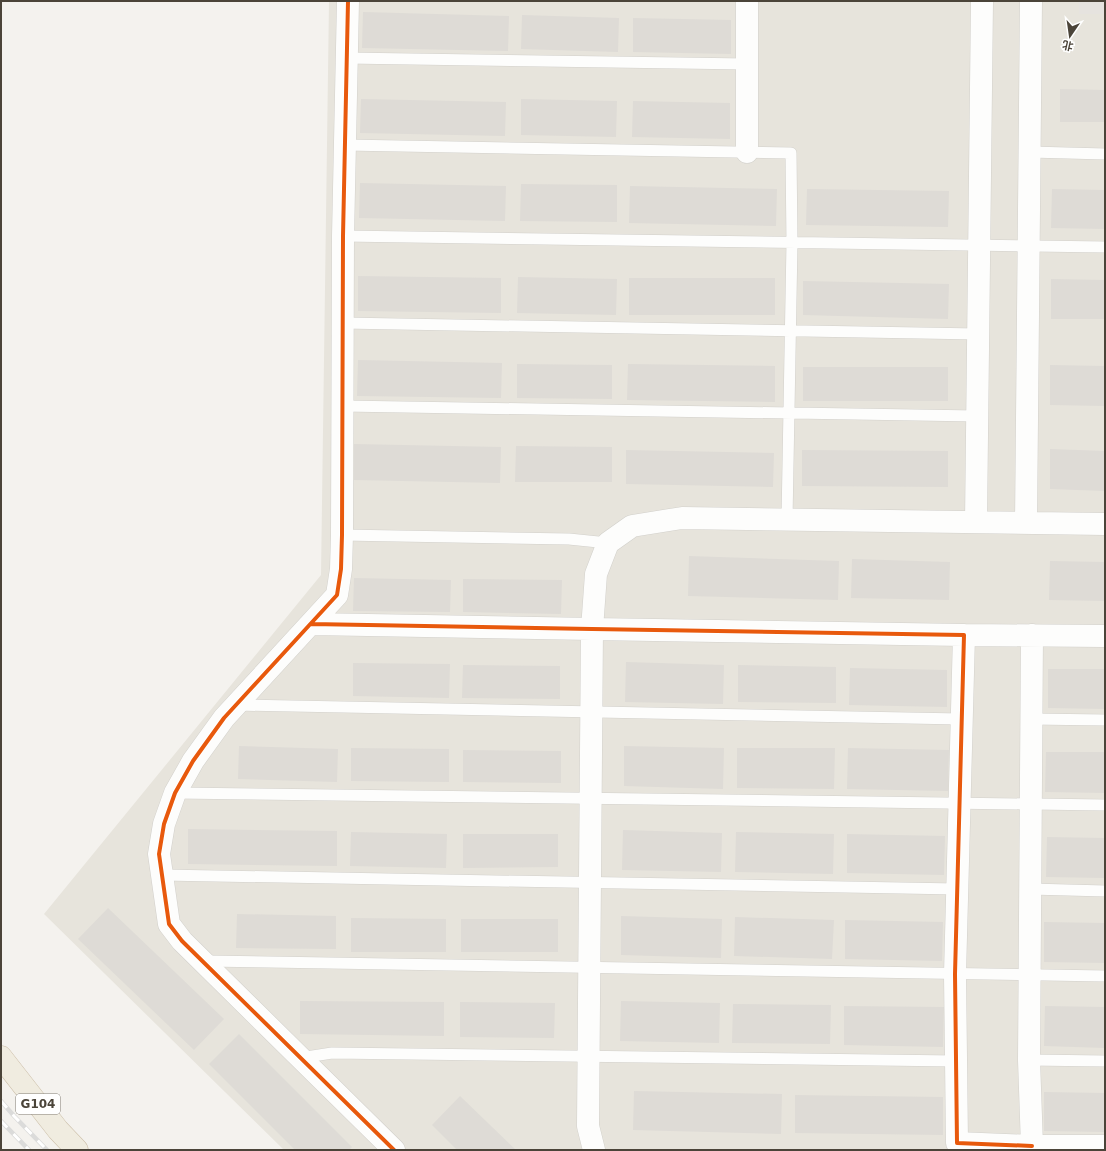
<svg xmlns="http://www.w3.org/2000/svg" width="1106" height="1151" viewBox="0 0 1106 1151" font-family="'DejaVu Sans','Noto Sans SC',sans-serif">
	<style>
		.residential { fill: #e7e4dc }
		.parking { fill: #e6e3df }
		.building { fill: #dedbd6 }
		.lines { fill: none; stroke-linecap: round; stroke-linejoin: round }
		.service-casing { stroke: #d2d0cb; stroke-width: 12 }
		.minor-casing { stroke: #d2d0cb; stroke-width: 23 }
		.trunk-casing { stroke: #ccbfa9; stroke-width: 23 }
		.service { stroke: #fdfdfc; stroke-width: 11 }
		.minor { stroke: #fdfdfc; stroke-width: 22 }
		.trunk { stroke: #f0ece0; stroke-width: 22 }
		.rail-casing { stroke: #dbdbda; stroke-width: 4.5 }
		.rail { stroke: #fff; stroke-width: 3; stroke-dasharray: 9; stroke-linecap: butt }
		.cycleway-casing { stroke: #fff; stroke-width: 6 }
		.cycleway { stroke: #e8590c; stroke-width: 4 }
		.labels { text-anchor: middle; stroke-width: 3.5; stroke-linejoin: round; paint-order: stroke }
		.shield { fill: #fff; stroke: #817c74; stroke-width: 1 }
		.shield-label { font-size: 12px; font-weight: bold; fill: #4b4439 }
	</style>
	<rect width="100%" height="100%" fill="#f4f2ee"/>
	<path class="residential" d="M329,1H1105V1150H284L44,914L321,575Z"/>
	<path class="parking" d="M1079,1H1105V14H1079Z"/>
	<path class="building" d="M363,12L509,16L508,51L362,48Z
		M522,15L619,18L618,52L521,49Z
		M633,18L731,20V54L633,52Z
		M1060,89L1105,90V122H1060Z
		M361,99L506,102L505,136L360,133Z
		M521,99L617,101L616,137L521,135Z
		M633,101L730,103V139L632,137Z
		M360,183L506,186L505,221L359,218Z
		M521,184L617,185V222L520,221Z
		M630,186L777,189L776,226L629,223Z
		M807,189L949,191L948,227L806,225Z
		M1052,189L1105,190V229L1051,228Z
		M358,276L501,278V313L358,311Z
		M518,277L617,279L616,315L517,313Z
		M629,278H775V315H629Z
		M1051,279L1105,280V319H1051Z
		M803,281L949,284L948,319L803,315Z
		M358,360L502,363L501,398L357,396Z
		M517,364L612,365V399L517,398Z
		M628,364L775,366V402L627,400Z
		M1050,365L1105,366V406L1050,405Z
		M803,367H948V401H803Z
		M354,444L501,447L500,483L354,480Z
		M516,446L612,447V482H515Z
		M1050,449L1105,451V491L1050,489Z
		M626,450L774,453L773,487L626,484Z
		M802,450L948,451V487L802,486Z
		M689,556L839,561L838,600L688,596Z
		M852,559L950,562L949,600L851,598Z
		M1050,561L1105,562V601L1049,600Z
		M354,578L451,580L450,612L353,611Z
		M463,579L562,580L561,614L463,612Z
		M626,662L724,665L723,704L625,702Z
		M353,663L450,664L449,698L353,696Z
		M463,665L560,666V699L462,698Z
		M738,665L836,667V703L738,702Z
		M850,668L947,670V707L849,705Z
		M1048,669H1105V709L1048,708Z
		M239,746L338,749L337,782L238,779Z
		M624,746L724,748L723,789L624,786Z
		M351,748L449,749V782L351,781Z
		M737,748H835L834,789L737,788Z
		M848,748L949,750L948,791L847,789Z
		M463,750L561,751V783L463,782Z
		M1046,752H1105V793L1045,792Z
		M188,829L337,831V866L188,864Z
		M623,830L722,833L721,872L622,870Z
		M351,832L447,834L446,868L350,866Z
		M736,832L834,834L833,874L735,872Z
		M463,834H558V867L463,868Z
		M847,834L945,836L944,875L847,873Z
		M1047,837L1105,838V878L1046,877Z
		M108,908L224,1019L194,1050L78,939Z
		M237,914L336,916V949L236,948Z
		M621,916L722,919L721,958L621,955Z
		M735,917L834,920L832,959L734,956Z
		M351,918L446,919V952H351Z
		M461,919H558V952H461Z
		M845,920L943,922L942,961L845,959Z
		M1044,922L1105,923V963L1044,962Z
		M300,1001L444,1002V1036L300,1034Z
		M621,1001L720,1003L719,1043L620,1041Z
		M460,1002L555,1003L554,1038L460,1037Z
		M733,1004L831,1005L830,1044L732,1043Z
		M844,1006L944,1007L943,1047L844,1045Z
		M1045,1006L1105,1007V1048L1044,1046Z
		M239,1034L352,1147L349,1150H295L209,1064Z
		M634,1091L782,1094L781,1134L633,1130Z
		M1044,1092L1105,1093V1132L1044,1131Z
		M795,1095L943,1097V1135L795,1133Z
		M460,1096L516,1150H457L432,1125Z"/>
	<g class="lines">
		<defs>
			<path id="service" d="M346,58L747,64
				M345,145L791,153L792,243L787,520
				M1030,152L1105,154
				M343,236L1105,247
				M343,323L978,334
				M343,406L977,416
				M342,535L569,539L608,543
				M236,705L961,719
				M1031,719L1105,720
				M175,793L1105,805
				M162,875L957,889
				M1030,889L1105,891
				M204,961L1105,976
				M300,1058L332,1053L956,1061
				M1029,1060L1105,1061"/>
			<path id="minor" d="M348,1L343,236L342,535L341,569L337,595L224,718L193,761L175,793L164,824L159,854L169,924L182,941L394,1150
				M747,1V152
				M976,522L982,1
				M1026,523L1031,1
				M311,624L592,629L964,635L955,974L957,1143L1032,1146
				M964,635L1105,636
				M1032,635L1029,1060L1032,1146H1105
				M594,1150L588,1126L592,629L596,574L608,543L632,526L682,518L1105,524"/>
			<path id="trunk" d="M1,1057L58,1130L77,1150"/>
		</defs>
		<use href="#service" class="service-casing"/>
		<use href="#minor" class="minor-casing"/>
		<use href="#trunk" class="trunk-casing"/>
		<use href="#service" class="service"/>
		<use href="#minor" class="minor"/>
		<use href="#trunk" class="trunk"/>
		<defs>
			<path id="rail" d="M1,1101L14,1116L47,1150
				M1,1121L29,1150"/>
		</defs>
		<use href="#rail" class="rail-casing"/>
		<use href="#rail" class="rail"/>
		<defs>
			<path id="cycleway" d="M348,1L343,236L342,535L341,569L337,595L224,718L193,761L175,793L164,824L159,854L169,924L182,941L394,1150
				M311,624L592,629L964,635L955,974L957,1143L1032,1146"/>
		</defs>
		<use href="#cycleway" class="cycleway-casing"/>
		<use href="#cycleway" class="cycleway"/>
	</g>
	<g class="labels">
		<rect class="shield" x="16" y="1094" width="44" height="20" rx="3"/>
		<g class="shield-label">
			<text x="38" y="1108">G104</text>
		</g>
	</g>
	<rect width="1106" height="1151" fill="none" stroke="#4b4439" stroke-width="4"/>
	<g transform="translate(1070 36) rotate(193)" stroke="#ffffff" stroke-width="3" paint-order="stroke">
	<path d="M0-3L7 15L0 10L-7 15Z" fill="#4b4439"/>
	<text y="-6" font-size="11" font-weight="bold" text-anchor="middle" fill="#4b4439">北</text>
	</g>
</svg>
